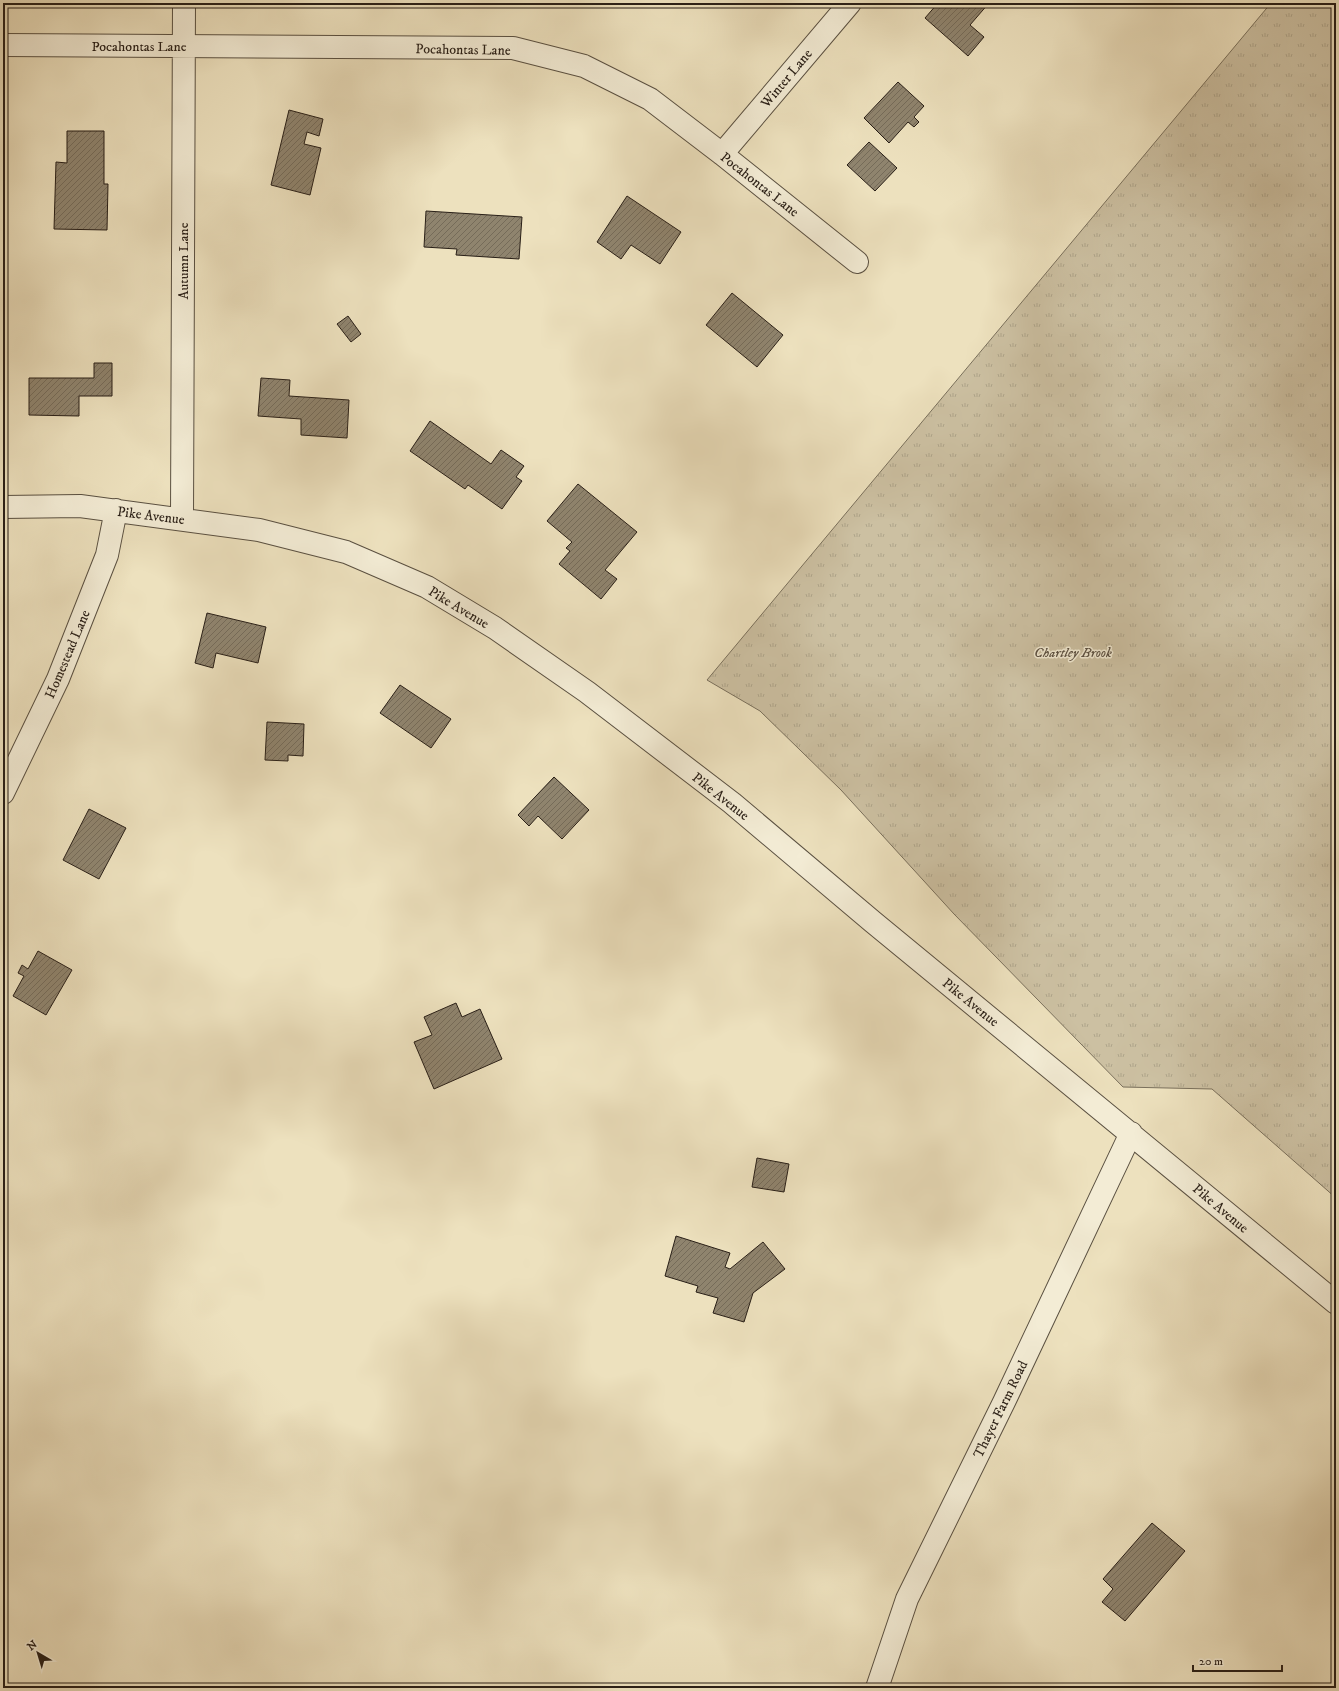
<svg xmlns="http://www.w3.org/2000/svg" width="1339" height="1691" viewBox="0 0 1339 1691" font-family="'IM FELL DW Pica',serif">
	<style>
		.park { fill: url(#park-tufts); stroke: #7a705c }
		.building { fill: url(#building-hatch); stroke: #291f17 }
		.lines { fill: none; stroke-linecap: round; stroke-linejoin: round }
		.minor-casing { stroke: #5a5041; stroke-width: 24 }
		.minor { stroke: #f3ecd5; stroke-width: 22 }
		.labels { text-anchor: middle; stroke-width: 3; stroke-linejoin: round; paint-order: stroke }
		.street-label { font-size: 14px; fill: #291f17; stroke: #f3ecd5 }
		.park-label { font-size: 14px; font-style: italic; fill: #5a4f41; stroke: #f3ecd5 }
	</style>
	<defs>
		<pattern id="park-tufts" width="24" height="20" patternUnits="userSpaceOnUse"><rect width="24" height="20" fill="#ccc0a2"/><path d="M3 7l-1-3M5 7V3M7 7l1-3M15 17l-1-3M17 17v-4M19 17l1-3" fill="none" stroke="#afa58b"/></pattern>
		<pattern id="building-hatch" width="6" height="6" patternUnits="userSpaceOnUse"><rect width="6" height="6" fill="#8f846e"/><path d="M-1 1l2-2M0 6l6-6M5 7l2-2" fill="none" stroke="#756b59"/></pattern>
	</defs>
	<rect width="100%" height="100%" fill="#ede1be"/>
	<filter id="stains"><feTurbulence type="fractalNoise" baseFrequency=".005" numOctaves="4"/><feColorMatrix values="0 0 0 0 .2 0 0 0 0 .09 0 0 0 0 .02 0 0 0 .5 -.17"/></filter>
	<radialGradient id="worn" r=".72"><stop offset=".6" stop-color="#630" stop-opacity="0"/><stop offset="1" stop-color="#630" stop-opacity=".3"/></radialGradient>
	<path class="park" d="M1271,3H1336V1198L1212,1089L1123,1087L954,914L841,790L760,711L707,680Z"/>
	<path class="building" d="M938,3H989L970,25L984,37L968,56L925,18Z
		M898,82L924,106L914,117L919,122L914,127L908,122L889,143L864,118Z
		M289,110L323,119L319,136L307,132L304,144L321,148L310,195L271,185Z
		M67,131H104V184H108L107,230L54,229L56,162L67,163Z
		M869,142L897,168L875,191L847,165Z
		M627,196L681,232L660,264L631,245L621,259L597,242Z
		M426,211L522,217L519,259L456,255L457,249L424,247Z
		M732,293L783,335L757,367L706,325Z
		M348,316L361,334L351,342L337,324Z
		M94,363H112V396H79V416L29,415V378H94Z
		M261,378L290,380L289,396L349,400L347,438L301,435V419L258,416Z
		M430,421L491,464L501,450L524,466L516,477L522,481L502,509L468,485L465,489L410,451Z
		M578,484L637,532L605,570L617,579L601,599L559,564L570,551L566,548L572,542L547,521Z
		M207,613L266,627L258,663L216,653L213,668L195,663Z
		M400,685L451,719L431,748L380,713Z
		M267,722L304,724L303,756L288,755V761L265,760Z
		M554,777L589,810L562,839L538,816L529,826L518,815Z
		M89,809L126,828L99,879L63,860Z
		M38,951L72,970L46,1015L13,996L24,976L18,973L22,965L28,969Z
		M456,1003L462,1017L480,1009L502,1059L434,1089L414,1042L432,1035L424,1017Z
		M757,1158L789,1164L784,1192L752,1187Z
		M676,1236L730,1253L725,1267L730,1269L763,1242L785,1269L753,1293L744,1322L713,1313L718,1298L696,1292L698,1286L665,1276Z
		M1152,1523L1185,1551L1125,1621L1102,1602L1113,1589L1103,1579Z"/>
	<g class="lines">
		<defs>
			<path id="minor" d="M3,45L513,48L584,66L650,99L722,154L857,262
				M722,154L850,3
				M3,507L80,506L259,530L346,552L427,587L495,628L587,692L732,803L873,922L1336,1303
				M182,518L184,3
				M3,793L58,679L107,555L116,510
				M877,1688L907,1599L1004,1402L1131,1133"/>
		</defs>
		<use href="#minor" class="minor-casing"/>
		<use href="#minor" class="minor"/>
	</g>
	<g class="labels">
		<g class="street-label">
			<text x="139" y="51">Pocahontas Lane</text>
			<text transform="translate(463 49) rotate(1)" y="5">Pocahontas Lane</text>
			<text transform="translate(786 78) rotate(-50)" y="5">Winter Lane</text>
			<text transform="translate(760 184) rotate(38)" y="5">Pocahontas Lane</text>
			<text transform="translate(183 261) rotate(-90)" y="5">Autumn Lane</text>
			<text transform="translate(151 515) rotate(7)" y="5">Pike Avenue</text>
			<text transform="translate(459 607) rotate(31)" y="5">Pike Avenue</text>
			<text transform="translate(67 654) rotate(-67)" y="5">Homestead Lane</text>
			<text transform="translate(721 796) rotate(38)" y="5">Pike Avenue</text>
			<text transform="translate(971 1002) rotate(39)" y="5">Pike Avenue</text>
			<text transform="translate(1221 1208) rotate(40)" y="5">Pike Avenue</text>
			<text transform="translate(1000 1409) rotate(-64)" y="5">Thayer Farm Road</text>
		</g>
		<g class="park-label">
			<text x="1073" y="657">Chartley Brook</text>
		</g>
	</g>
	<rect width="1339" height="1691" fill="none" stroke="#ede1be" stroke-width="16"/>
	<rect x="4" y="4" width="1331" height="1683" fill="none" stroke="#291f17" stroke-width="2"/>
	<rect x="8" y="8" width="1323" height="1675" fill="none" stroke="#291f17"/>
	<g transform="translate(38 1653) rotate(322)" stroke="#f3ecd5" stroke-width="3" paint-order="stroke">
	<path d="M0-3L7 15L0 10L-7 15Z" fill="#291f17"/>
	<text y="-6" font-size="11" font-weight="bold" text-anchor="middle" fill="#291f17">N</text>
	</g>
	<path d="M1193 1665v6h89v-6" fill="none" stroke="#291f17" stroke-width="2"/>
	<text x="1199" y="1665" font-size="12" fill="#291f17" stroke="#f3ecd5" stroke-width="3" paint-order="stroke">20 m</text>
	<rect width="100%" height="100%" filter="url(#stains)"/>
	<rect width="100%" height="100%" fill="url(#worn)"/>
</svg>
